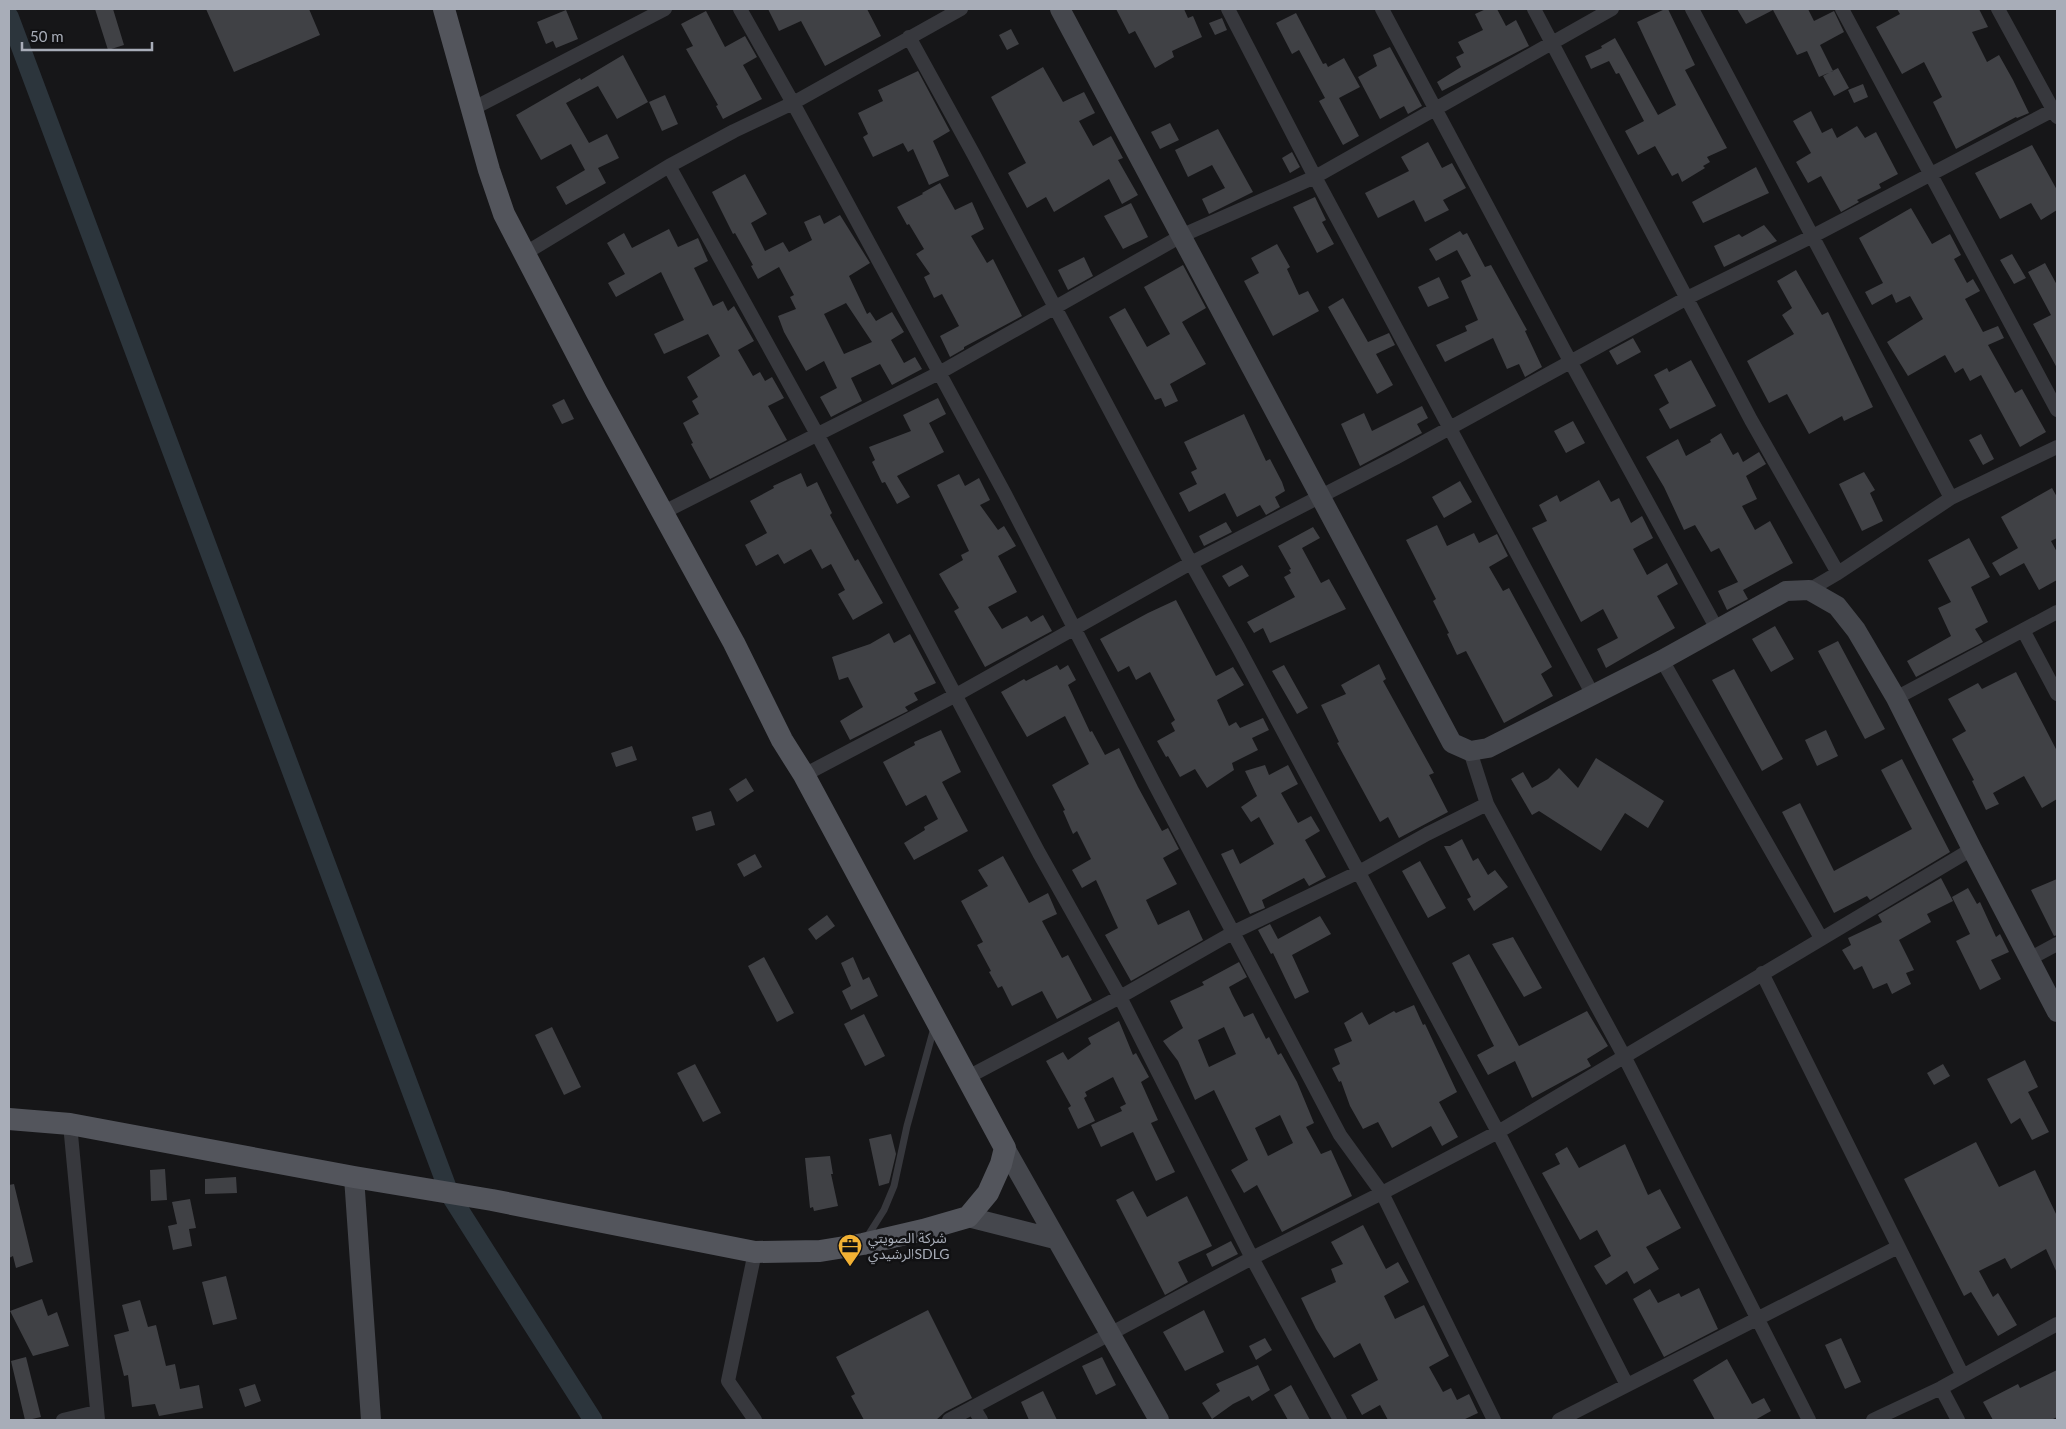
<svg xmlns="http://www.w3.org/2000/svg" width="2066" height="1429" viewBox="0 0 2066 1429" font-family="Lato,'Noto Sans Arabic',sans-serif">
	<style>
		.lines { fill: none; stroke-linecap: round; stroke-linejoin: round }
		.canal { stroke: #2c353c; stroke-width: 19 }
		.building { fill: #404145; fill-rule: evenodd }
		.lane { stroke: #37383d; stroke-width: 7 }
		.street { stroke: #37383d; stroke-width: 14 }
		.secondary { stroke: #45474d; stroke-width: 20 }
		.primary { stroke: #53555c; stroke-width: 22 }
		.labels { text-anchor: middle; stroke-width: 5; stroke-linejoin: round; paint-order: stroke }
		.poi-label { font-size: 14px; fill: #a8adb8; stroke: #111113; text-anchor: start }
	</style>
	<rect width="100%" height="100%" fill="#161618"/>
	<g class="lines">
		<path class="canal" d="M9,16L450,1195L593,1420"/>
	</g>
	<path class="building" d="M95,9H113L124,45L108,50Z
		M206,9H309L320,35L234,72Z
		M768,9H867L881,36L825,66L801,21L779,31Z
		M1116,9H1184L1188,18L1193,16L1202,37L1172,51L1174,57L1155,68L1135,31L1129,34Z
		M1486,9H1497L1506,26L1516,20L1529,46L1442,91L1437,82L1461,67L1456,57L1464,53L1458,42L1483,30L1475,14Z
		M1665,9H1668L1695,65L1685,70L1727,148L1707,157L1710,162L1703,166L1705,168L1682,182L1678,173L1672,176L1655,146L1638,155L1625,131L1644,121L1619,73L1616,74L1609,61L1591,69L1585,56L1602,48L1601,46L1615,38L1658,115L1676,105L1637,22Z
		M1737,9H1808L1814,21L1834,11L1844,32L1820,45L1833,71L1819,77L1807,51L1797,55L1773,10L1746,24Z
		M1897,9H1979L1988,27L1972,32L1987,62L1999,55L2013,80L2029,113L2017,118L2016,117L1956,149L1933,102L1942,97L1924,62L1902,74L1876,27L1900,14Z
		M566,10L578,39L556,48L553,41L546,44L537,22Z
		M706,11L725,47L745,36L757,57L743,65L762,99L723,119L716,106L718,105L686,49L693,46L681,24Z
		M1296,13L1323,64L1326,63L1328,67L1344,58L1360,87L1339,98L1359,136L1343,145L1319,101L1325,98L1299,50L1292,54L1276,23Z
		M1222,18L1227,30L1215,35L1209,23Z
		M1011,29L1019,44L1007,50L999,35Z
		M1390,47L1422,106L1408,114L1404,106L1380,119L1358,77L1377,66L1373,55Z
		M623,55L648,102L617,119L598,86L566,103L589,143L607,134L619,158L598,168L606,183L566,205L556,187L585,170L571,144L541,160L516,115L580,78L581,80Z
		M1043,67L1063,102L1084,92L1095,113L1079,121L1093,146L1111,136L1123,158L1118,160L1138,195L1122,204L1109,179L1054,212L1046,197L1027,208L1008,173L1026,163L991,97Z
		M1838,68L1849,88L1834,96L1823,76Z
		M918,71L950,131L933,141L949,176L929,185L913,149L908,152L903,143L873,157L863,137L868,134L858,113L883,101L878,90Z
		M1863,84L1868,97L1854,103L1848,90Z
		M665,95L678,124L662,131L649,102Z
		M1811,111L1822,133L1832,128L1837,138L1857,126L1865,138L1876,132L1898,174L1879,184L1881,188L1857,200L1859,202L1841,212L1821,176L1808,183L1796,162L1811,153L1793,121Z
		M1170,123L1179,140L1160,149L1151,132Z
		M1218,129L1253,192L1209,214L1202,199L1225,188L1212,165L1188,177L1175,150Z
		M1428,142L1442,168L1452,163L1466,188L1443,200L1449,210L1425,222L1414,200L1378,218L1365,193L1409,171L1401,157Z
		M2032,145L2057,190V210L2041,220L2031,203L2000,219L1975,173Z
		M1292,152L1300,167L1290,173L1282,158Z
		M1756,167L1769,193L1703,223L1692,202Z
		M745,174L767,214L751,223L765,251L783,242L789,252L812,240L804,222L820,215L824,224L840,215L870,263L849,276L867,314L870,312L876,321L892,312L904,332L891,340L904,363L915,357L922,369L892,385L880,364L851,378L862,401L831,417L820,397L837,388L824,361L806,371L784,332L778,316L796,309L790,297L794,295L779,267L758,279L751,266L753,265L735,233L733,234L712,192ZM846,303L872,342L844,354L824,314Z
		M940,183L955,210L972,202L984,229L971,236L987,263L993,259L1022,316L964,347V349L950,357L940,336L959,326L942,294L934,298L924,277L930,274L916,254L924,249L909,224L907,225L897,207L923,194L922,193Z
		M1315,197L1326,220L1322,222L1334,244L1317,253L1293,207Z
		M1131,203L1148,237L1123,249L1104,216Z
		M1911,208L1932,244L1950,234L1961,255L1954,259L1967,283L1973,279L1980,291L1965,299L1983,332L1998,326L2004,338L1988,345L2015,393L2022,389L2046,432L2020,447L1981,375L1970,381L1963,368L1955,373L1945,355L1908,376L1887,342L1923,319L1910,296L1896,303L1892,294L1872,305L1865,292L1883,283L1859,238Z
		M1764,225L1777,241L1724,267L1714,246L1739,234L1742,237Z
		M669,229L678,247L698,238L708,261L694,268L713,306L723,301L728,311L734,306L754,341L738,350L753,376L760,372L765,381L772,377L784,398L768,406L787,440L710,479L691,444L693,443L683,423L699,414L692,401L698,397L687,377L720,356L708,334L664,354L654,334L684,320L661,272L616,297L608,283L625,274L607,243L624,233L632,248Z
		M1460,231L1463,235L1467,233L1485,267L1491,265L1527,330L1525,331L1542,367L1525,377L1519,364L1507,369L1493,338L1445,362L1436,345L1467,331L1465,326L1478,320L1461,281L1471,276L1457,250L1436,261L1429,249Z
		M1277,244L1290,267L1287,269L1299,295L1308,291L1319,311L1273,336L1244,281L1259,273L1251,258Z
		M2012,254L2026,278L2014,284L2000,260Z
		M1084,257L1093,276L1068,290L1058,270Z
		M2045,263L2057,285V368L2033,324L2051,315L2028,272Z
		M1183,265L1206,308L1182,322L1206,364L1170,384L1178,401L1165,407L1161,398L1155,400L1109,317L1125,308L1147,347L1170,334L1144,287Z
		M1796,270L1822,315L1828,312L1873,407L1844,421L1842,416L1809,434L1787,394L1769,403L1747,361L1794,334L1782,315L1792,308L1777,281Z
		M1439,277L1449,298L1428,307L1418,287Z
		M1343,298L1368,342L1389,333L1395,345L1376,354L1393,385L1377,394L1328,307Z
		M1633,338L1641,352L1617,365L1609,351Z
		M1691,360L1716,406L1670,429L1659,409L1669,403L1654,375L1667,368L1669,372Z
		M938,398L946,414L929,423L944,452L897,476L910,497L897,504L885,482L882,483L872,462L875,460L869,447L911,431L903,415Z
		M564,399L574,419L562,424L552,405Z
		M1422,406L1428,418L1417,424L1422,433L1360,466L1341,424L1364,413L1372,431Z
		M1244,414L1266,461L1270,459L1282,482L1285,491L1275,497L1280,507L1266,515L1260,505L1237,517L1225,493L1189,512L1179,493L1197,484L1191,472L1197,469L1184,442Z
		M1573,421L1585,443L1566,453L1554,431Z
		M1721,433L1733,455L1738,452L1743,462L1759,452L1766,464L1746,476L1757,499L1742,506L1755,530L1770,521L1793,563L1743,590L1748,599L1727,610L1718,591L1738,582L1719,548L1711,552L1695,525L1684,530L1664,487L1646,457L1678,439L1686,456L1711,442L1710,440Z
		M1981,434L1994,459L1983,465L1969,440Z
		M1864,472L1875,490L1870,493L1883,521L1862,531L1839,484Z
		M801,473L807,487L817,482L832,513L830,515L855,561L858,559L883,603L853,620L838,594L845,590L831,564L822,569L811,549L784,564L778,554L756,566L745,545L767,533L750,501L774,488L773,486Z
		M959,474L965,486L979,478L990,500L980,505L998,530L1004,526L1016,546L998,556L1017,592L988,607L1002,629L1027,616L1031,622L1043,615L1052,631L985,667L954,611L959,608L939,574L963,560L961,555L969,551L937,485Z
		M1599,480L1611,502L1619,498L1631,523L1642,516L1653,538L1633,549L1647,575L1667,563L1678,584L1657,596L1675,628L1606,668L1597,649L1618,638L1603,609L1581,622L1532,528L1547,521L1539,505L1557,495L1560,502Z
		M1460,481L1472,502L1444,518L1432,497Z
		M2052,488L2057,497V538L2051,541L2057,552V580L2039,590L2024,563L2000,576L1992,563L2018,548L2001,517Z
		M1226,522L1232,532L1204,546L1199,536Z
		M1437,525L1447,546L1474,533L1479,543L1497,534L1508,556L1489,567L1503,591L1509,588L1552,667L1541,674L1553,696L1504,723L1466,651L1457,655L1447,634L1449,633L1433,601L1436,599L1406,540Z
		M1313,527L1320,538L1302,548L1321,583L1329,579L1346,609L1270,643L1263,628L1254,633L1247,622L1295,597L1284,577L1291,573L1289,570L1291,569L1278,546Z
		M1969,538L1990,577L1971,587L1988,622L1975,629L1983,642L1916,677L1907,661L1951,636L1938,608L1951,602L1928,560Z
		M1242,565L1249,576L1229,587L1222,576Z
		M1176,600L1216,676L1233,667L1244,685L1217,700L1229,726L1236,722L1240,728L1263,718L1269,730L1252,738L1258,750L1232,763L1234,770L1207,788L1195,769L1180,777L1168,756L1166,757L1157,741L1175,731L1171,723L1175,720L1150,672L1136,680L1129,666L1118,672L1100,639L1148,613Z
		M1775,626L1794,659L1771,672L1752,639Z
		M889,633L894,643L910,634L936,683L914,693L918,700L905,707L908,711L850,740L840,721L863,707L848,677L839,680L832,657L870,644Z
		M1838,641L1885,729L1865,739L1818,651Z
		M1379,664L1386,679L1383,681L1434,773L1429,775L1448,812L1399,838L1388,817L1380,822L1337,743L1339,742L1321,705L1346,694L1341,685Z
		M1057,665L1060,670L1068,665L1076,680L1068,685L1090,732L1092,731L1105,755L1119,748L1138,787L1162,831L1168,828L1179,849L1163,858L1177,884L1146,900L1158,925L1189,910L1203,940L1131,981L1105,935L1118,928L1096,880L1082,888L1072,870L1091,859L1077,831L1073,834L1063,811L1065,810L1052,785L1089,764L1065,716L1027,737L1001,692L1024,679L1026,681Z
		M1284,665L1308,708L1297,714L1272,671Z
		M1734,669L1783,759L1762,771L1712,680Z
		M2016,672L2057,751V799L2042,808L2024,776L1993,793L1999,804L1986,810L1972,781L1974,780L1952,739L1966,731L1948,699L1978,683L1982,689Z
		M941,730L961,772L942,782L968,831L914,860L904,843L925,830L924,827L938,819L926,795L906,806L883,762L915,745L914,742Z
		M1826,730L1838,756L1817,766L1805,740Z
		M632,746L637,760L616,767L611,753Z
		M1596,758L1664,801L1648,828L1625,813L1601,851L1539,811L1532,815L1511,779L1523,772L1532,788L1548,779L1559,768L1578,788Z
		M1902,759L1950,852L1870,900L1867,896L1834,913L1782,812L1800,803L1834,871L1912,829L1881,770Z
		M1265,765L1269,775L1288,765L1298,784L1281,793L1298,823L1311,816L1320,831L1305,840L1326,877L1309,886L1304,878L1262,900L1265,908L1250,914L1221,854L1233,849L1240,864L1274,844L1259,817L1251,822L1241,807L1257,796L1245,771Z
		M746,778L754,791L737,802L729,789Z
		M711,811L715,825L696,831L692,817Z
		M1462,839L1473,861L1478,858L1488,875L1495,870L1508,887L1474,911L1467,899L1471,897L1444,846H1450Z
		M755,854L762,867L744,877L737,864Z
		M1003,856L1029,903L1048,893L1057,914L1042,921L1062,958L1068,955L1092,1000L1057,1019L1042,991L1012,1006L1002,986L998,988L989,972L991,971L977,945L983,942L961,901L988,886L978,870Z
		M1420,861L1446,908L1428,918L1402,871Z
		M1941,878L1953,901L1927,914L1931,922L1899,940L1914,970L1906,973L1911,984L1892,994L1887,983L1873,989L1862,966L1854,970L1842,950L1851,945L1848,938L1882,922L1878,915Z
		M2057,879V935L2054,936L2031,890Z
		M1968,888L1977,904L1980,902L1996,937L2000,934L2009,952L1991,960L2001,979L1980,990L1956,941L1970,934L1952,897Z
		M827,915L835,926L816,940L808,929Z
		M1320,916L1331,934L1292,955L1309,992L1295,999L1273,953L1271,954L1258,930L1270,924L1278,939Z
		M1513,937L1542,988L1524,997L1492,944Z
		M1469,954L1519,1046L1587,1011L1608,1046L1587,1059L1591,1066L1532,1098L1515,1061L1488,1075L1477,1055L1494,1046L1452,963Z
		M764,957L794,1013L777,1022L748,966Z
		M853,957L863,980L869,977L878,996L851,1010L842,991L851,986L841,963Z
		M1239,962L1247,977L1229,987L1232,994L1244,1017L1253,1013L1266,1039L1269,1037L1278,1055L1281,1053L1297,1082L1314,1123L1306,1127L1321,1154L1331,1150L1352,1196L1282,1232L1257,1185L1244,1193L1231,1170L1248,1160L1214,1090L1195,1100L1178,1061L1163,1041L1183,1028L1170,1001L1204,985L1202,982ZM1224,1027L1236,1054L1209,1067L1198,1040ZM1280,1115L1293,1143L1268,1156L1255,1128Z
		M1414,1005L1423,1025L1425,1024L1457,1092L1439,1102L1458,1137L1442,1146L1431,1126L1392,1148L1378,1122L1363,1129L1350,1106L1341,1081L1339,1082L1332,1068L1340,1064L1334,1049L1352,1041L1344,1023L1362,1012L1369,1025L1394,1011L1396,1013Z
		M864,1014L885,1056L865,1066L844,1024Z
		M1119,1021L1133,1055L1136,1053L1149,1077L1141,1082L1158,1120L1151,1123L1175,1172L1156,1181L1133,1132L1101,1147L1091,1125L1122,1111L1120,1107L1126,1104L1113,1077L1085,1092L1087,1096L1084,1098L1095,1121L1078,1129L1068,1108L1071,1106L1046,1061L1063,1052L1068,1060L1091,1044L1088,1038Z
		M552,1027L581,1087L564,1095L535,1035Z
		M2025,1060L2038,1087L2028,1092L2049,1132L2032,1140L2020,1118L2011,1124L1987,1079Z
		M695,1064L721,1113L703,1122L677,1073Z
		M1943,1064L1950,1076L1934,1085L1927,1073Z
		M891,1134L896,1154L889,1183L879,1186L869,1139Z
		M1976,1142L1999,1187L2035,1170L2057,1216V1273L2046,1249L2011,1269L2005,1258L1979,1271L1993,1297L1998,1293L2017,1325L1998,1336L1971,1292L1964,1296L1904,1179Z
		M1625,1144L1648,1195L1660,1189L1681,1228L1646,1247L1659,1269L1634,1284L1627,1271L1606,1285L1594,1266L1611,1256L1597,1230L1580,1240L1542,1173L1560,1164L1555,1154L1567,1147L1579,1168Z
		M830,1156L833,1174H831L838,1206L814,1211L813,1207L810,1208L805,1158Z
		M165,1169L167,1200L151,1201L150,1170Z
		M236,1177L237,1193L205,1194V1179Z
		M14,1184L33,1262L16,1268L13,1256L9,1258V1185Z
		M1133,1191L1147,1217L1187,1196L1212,1246L1178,1262L1188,1282L1165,1295L1116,1200Z
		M190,1199L196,1228L189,1229L192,1246L173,1250L168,1226L177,1224L172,1202Z
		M1363,1225L1386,1269L1398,1262L1409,1282L1384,1296L1395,1319L1424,1305L1449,1356L1429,1367L1443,1392L1451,1388L1457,1400L1469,1394L1478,1413L1463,1420H1388L1380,1405L1362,1415L1351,1395L1378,1380L1360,1343L1334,1358L1316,1329L1301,1298L1336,1282L1331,1269L1343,1264L1331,1242Z
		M1231,1241L1238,1254L1212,1267L1206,1254Z
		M226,1276L237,1319L213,1325L202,1282Z
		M1699,1288L1718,1329L1664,1357L1633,1299L1650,1289L1658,1303L1679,1293L1681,1297Z
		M42,1299L48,1316L57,1312L69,1346L33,1356L10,1311Z
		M140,1300L148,1327L156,1325L166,1366L175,1364L180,1389L199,1385L203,1408L159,1416L155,1404L132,1407L128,1375L124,1376L114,1335L129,1331L122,1305Z
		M928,1310L972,1398L945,1412L936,1420H864L851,1396L855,1394L836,1357Z
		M1204,1310L1224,1352L1185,1371L1163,1332Z
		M1265,1338L1272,1350L1256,1360L1249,1346Z
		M1841,1338L1861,1382L1845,1389L1825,1345Z
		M26,1357L41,1417L28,1420H25L11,1361Z
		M1102,1357L1116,1385L1096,1395L1082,1366Z
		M1727,1359L1752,1404L1764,1398L1771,1411L1755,1420H1715L1693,1380Z
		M1258,1365L1270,1390L1252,1401L1249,1396L1233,1404L1212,1419L1202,1403L1220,1391L1216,1384Z
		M2057,1370V1417L2051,1420H1993L1983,1402L2018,1384L2020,1388Z
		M255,1384L261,1401L245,1407L239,1389Z
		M1291,1385L1310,1420H1288L1274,1395Z
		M1043,1391L1057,1420H1029L1021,1402Z"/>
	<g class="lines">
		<path class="lane" d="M867,1237L884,1210L894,1186L907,1126L934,1028"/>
		<path class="street" d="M740,9L793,103L1005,494L1155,785L1340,1135L1382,1193L1494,1420
			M1228,9L1315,177L1593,695
			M1382,9L1570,361L1717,629
			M1534,9L1751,420L1838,573
			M1692,9L1951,498
			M1842,9L2057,410
			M1998,9L2057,117
			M909,37L974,155L1191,563L1238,647L1498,1132L1627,1385
			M472,109L665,9
			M669,166L817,434L1039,853L1120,997L1252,1258L1340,1420
			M524,254L669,166L734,131L793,103L961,9
			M662,513L939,373L1183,235L1315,177L1612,9
			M1809,590L1838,573L1951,498L2057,447
			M2023,630L2057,694
			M1662,660L1821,938
			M1896,698L2057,612
			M1470,751L1487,804L1624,1056L1809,1420
			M804,775L956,695L1191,563L1395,458L1687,298L1813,236L2057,108
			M2029,959L2057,944
			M1762,973L1963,1376
			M968,1077L1120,997L1234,932L1359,872L1427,834L1487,804
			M70,1124L98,1420
			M1941,1388L1958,1420
			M973,1407L981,1420
			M63,1420L96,1412
			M755,1420L728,1381L755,1252
			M949,1420L1252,1258L1382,1193L1498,1132L1972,849
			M1559,1420L1898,1247
			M1873,1420L1941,1388L2057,1324"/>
		<path class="secondary" d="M1060,9L1452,743L1470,751L1488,748L1662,660L1786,591L1809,590L1837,606L1856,630L1896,698L1972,849L2057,1012
			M1005,1148L1159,1420
			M354,1177L371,1420
			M968,1217L1055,1239"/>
		<path class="primary" d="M9,1119L70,1124L354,1177L492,1200L755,1252L820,1251L863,1244L923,1230L968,1217L988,1193L1001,1164L1005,1148L804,775L782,740L734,643L596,391L504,214L489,170L444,9"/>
	</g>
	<defs>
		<symbol id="office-pin" viewBox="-11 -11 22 30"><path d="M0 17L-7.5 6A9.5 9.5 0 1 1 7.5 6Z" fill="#f2b134" stroke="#111113"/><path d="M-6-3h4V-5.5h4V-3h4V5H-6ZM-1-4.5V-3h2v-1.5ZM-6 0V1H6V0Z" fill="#111"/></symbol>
	</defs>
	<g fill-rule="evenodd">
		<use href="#office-pin" x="836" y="1232" width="28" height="38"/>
	</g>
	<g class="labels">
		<g class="poi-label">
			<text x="868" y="1243">شركة الصويتي<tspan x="868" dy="16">الرشيديSDLG</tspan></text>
		</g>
	</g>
	<rect width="2066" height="1429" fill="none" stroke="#a8adb8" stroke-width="20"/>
	<path d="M22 42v8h130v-8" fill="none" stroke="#a8adb8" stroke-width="2.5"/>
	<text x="30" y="42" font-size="15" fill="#a8adb8" stroke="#111113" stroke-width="4" paint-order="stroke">50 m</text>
</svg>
